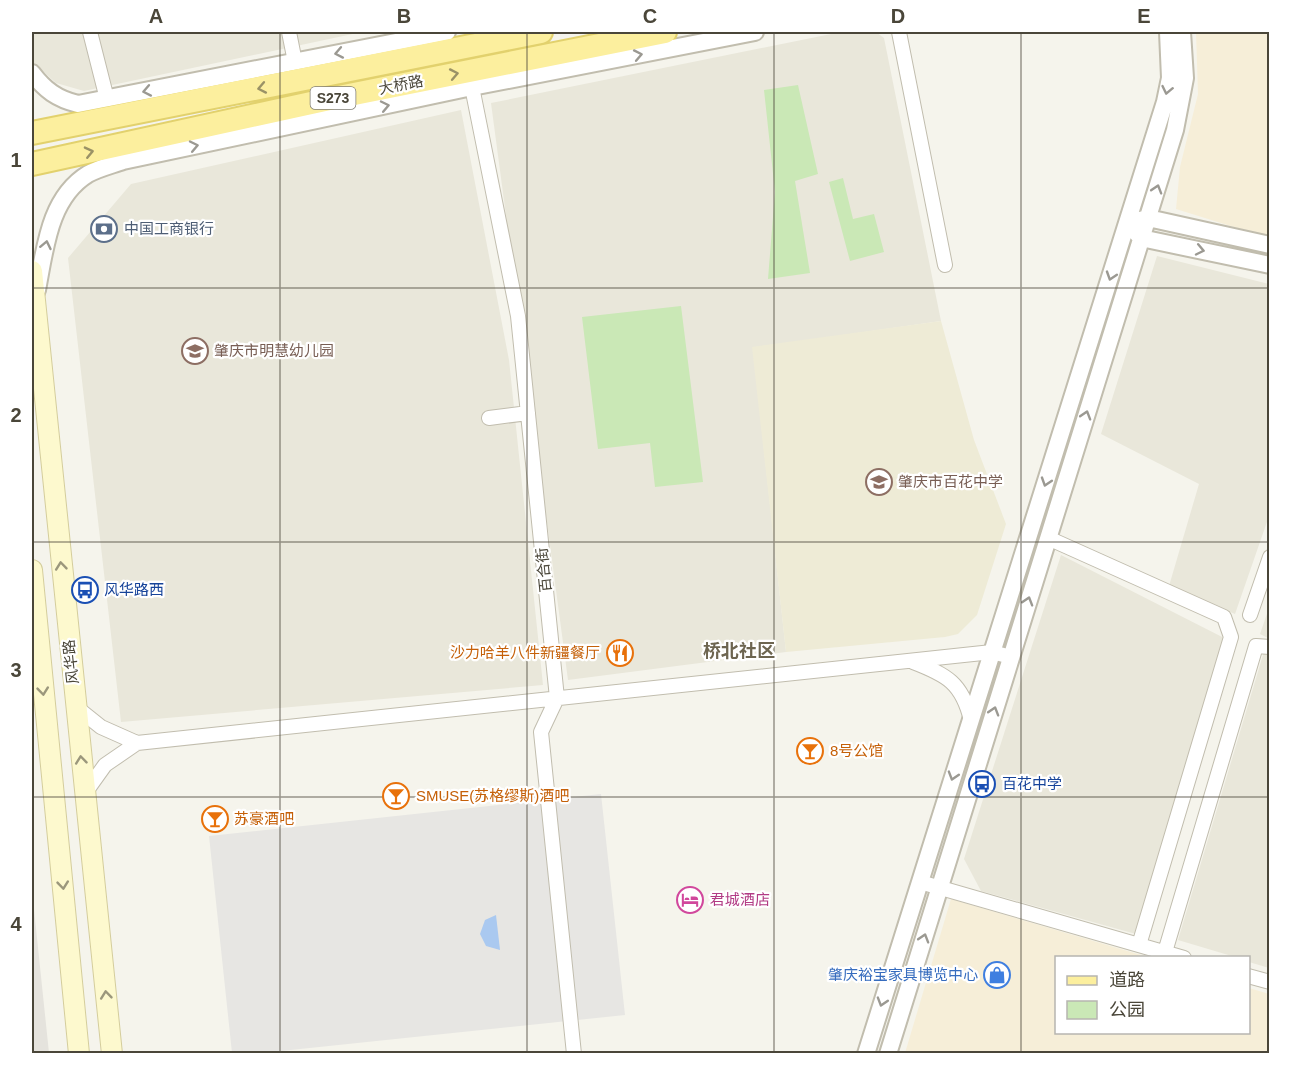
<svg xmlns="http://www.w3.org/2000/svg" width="1301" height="1085" viewBox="0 0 1301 1085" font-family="Helvetica,'Noto Sans SC',sans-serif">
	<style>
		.residential { fill: #e9e7da }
		.commercial { fill: #f6eed8 }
		.industrial { fill: #e5e3dd }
		.education { fill: #eeebd6 }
		.green { fill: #cae8b6 }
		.parking { fill: #e7e6e3 }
		.water { fill: #aac9f0 }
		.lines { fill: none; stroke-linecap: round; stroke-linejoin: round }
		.minor-casing { stroke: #c1bdae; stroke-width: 16 }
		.tertiary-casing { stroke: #c1bdae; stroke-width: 20 }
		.secondary-casing { stroke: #d4cd9c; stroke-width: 22 }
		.primary-casing { stroke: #e2d16d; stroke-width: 26 }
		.minor { stroke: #fff; stroke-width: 14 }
		.tertiary { stroke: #fff; stroke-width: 16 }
		.secondary { stroke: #fdf9ce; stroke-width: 20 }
		.primary { stroke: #fcef9e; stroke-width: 22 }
		.oneway { stroke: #9b9992 }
		.oneway2 { stroke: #9a9266 }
		.oneway3 { stroke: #9b977c }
		.grid { fill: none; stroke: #4a4639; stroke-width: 1.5; stroke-opacity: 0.55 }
		.labels { text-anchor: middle; stroke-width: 4.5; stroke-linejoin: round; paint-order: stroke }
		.shield { fill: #fff; stroke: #807e74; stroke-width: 1.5 }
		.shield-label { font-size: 14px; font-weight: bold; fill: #4a4639 }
		.street-label { font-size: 15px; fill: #4a4639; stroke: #fff }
		.service-label { font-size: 15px; fill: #4e5e75; stroke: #fff; text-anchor: start }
		.education-label { font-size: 15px; fill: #785e54; stroke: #fff; text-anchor: start }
		.transit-label { font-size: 15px; fill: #164399; stroke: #fff; text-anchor: start }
		.food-label { font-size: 15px; fill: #c56008; stroke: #fff; text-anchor: start }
		.hotel-label { font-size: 15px; fill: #b23c85; stroke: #fff; text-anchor: start }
		.shop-label { font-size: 15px; fill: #366cbe; stroke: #fff; text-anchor: end }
		.quarter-label { font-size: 18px; font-weight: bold; fill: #6d6550; stroke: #fff }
		.neatline { fill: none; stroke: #4a4639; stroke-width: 2 }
		.grid-label { font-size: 20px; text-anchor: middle; font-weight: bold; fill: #4a4639 }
	</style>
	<rect width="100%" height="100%" fill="#f5f4ec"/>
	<path class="residential" d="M32,32H362L84,91L56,83L33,62Z
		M841,32H876L884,38L941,321L753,348L786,652L568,680L491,103Z
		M461,110L509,360L543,685L121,722L68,258L131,184Z
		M1157,256L1269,284V516L1235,614L1169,586L1199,484L1101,434Z
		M1061,555L1230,641L1143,936L981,891L964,859Z
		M1269,608V968L1249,962L1248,958L1235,957L1178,940L1268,638L1260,634Z"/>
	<path class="commercial" d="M1196,32H1269V238L1176,209L1180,167L1198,94Z
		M951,899L1148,957L1056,958V1032H1248L1249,988L1269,994V1053H905Z"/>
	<path class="industrial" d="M32,890L49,1053H32Z"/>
	<path class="education" d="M941,321L974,440L1006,524L977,615L958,634L945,637L786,652L752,347Z"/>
	<path class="green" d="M798,85L818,174L795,181L810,273L768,279L775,192L764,90Z
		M843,178L853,219L874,214L884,252L850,261L829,182Z
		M681,306L703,482L655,487L650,443L598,449L582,317Z"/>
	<path class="parking" d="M601,794L625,1015L262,1053H232L209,836Z"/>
	<path class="water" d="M496,915L500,950L486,946L480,934L485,920Z"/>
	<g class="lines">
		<defs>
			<path id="minor" d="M90,32L107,99
				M289,32L295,62
				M899,32L945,265
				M472,87L518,316L557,698L541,732L574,1054
				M489,418L528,413
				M1048,538L1224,617L1231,637L1139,945
				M1250,615L1270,557
				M913,662C947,675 962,683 971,720
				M76,707L101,727L137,743
				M85,793L105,765L137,743L992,652L1011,657
				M920,882L1184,958
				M1165,952L1256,646L1270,647
				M1248,976L1270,982"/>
			<path id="tertiary" d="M32,73C45,90 57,99 78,104L447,32
				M1270,245L1148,218L1128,223L1141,238L1270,265
				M37,290C45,249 49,198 88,174C99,168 112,165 123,161L472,87L755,32
				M866,1054L1165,102L1170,78L1168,32
				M888,1054L1175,130L1185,78L1182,32"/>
			<path id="secondary" d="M32,271L112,1054
				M32,570L79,1054"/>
			<path id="primary" d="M32,133L541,32
				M32,164L334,98L665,32"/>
		</defs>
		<use href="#minor" class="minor-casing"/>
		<use href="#tertiary" class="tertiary-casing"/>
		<use href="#secondary" class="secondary-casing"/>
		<use href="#primary" class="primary-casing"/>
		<use href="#minor" class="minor"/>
		<use href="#tertiary" class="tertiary"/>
		<use href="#secondary" class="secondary"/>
		<use href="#primary" class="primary"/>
	</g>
	<defs><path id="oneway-chevron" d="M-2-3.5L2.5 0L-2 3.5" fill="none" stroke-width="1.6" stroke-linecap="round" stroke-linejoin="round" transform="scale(1.5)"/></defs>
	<g class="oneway">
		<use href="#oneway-chevron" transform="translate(339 53) rotate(169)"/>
		<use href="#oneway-chevron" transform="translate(638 55) rotate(-11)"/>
		<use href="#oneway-chevron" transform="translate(1167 90) rotate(102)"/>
		<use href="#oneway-chevron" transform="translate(147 91) rotate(169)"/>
		<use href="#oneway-chevron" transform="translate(385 106) rotate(-12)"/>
		<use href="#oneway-chevron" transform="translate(194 146) rotate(-12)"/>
		<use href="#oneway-chevron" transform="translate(1157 189) rotate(-73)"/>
		<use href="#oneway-chevron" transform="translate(46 245) rotate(-78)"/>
		<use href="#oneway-chevron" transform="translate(1200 250) rotate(12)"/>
		<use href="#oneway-chevron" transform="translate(1111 276) rotate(108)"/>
		<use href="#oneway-chevron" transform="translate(1086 415) rotate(-73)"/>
		<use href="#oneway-chevron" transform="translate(1046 482) rotate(108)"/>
		<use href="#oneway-chevron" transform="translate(1028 601) rotate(-73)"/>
		<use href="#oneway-chevron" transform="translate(994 711) rotate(-73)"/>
		<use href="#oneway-chevron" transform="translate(953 776) rotate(107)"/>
		<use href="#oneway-chevron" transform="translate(924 938) rotate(-73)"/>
		<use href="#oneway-chevron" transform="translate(882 1002) rotate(107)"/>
	</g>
	<g class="oneway2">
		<use href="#oneway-chevron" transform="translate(454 74) rotate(-11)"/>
		<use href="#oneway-chevron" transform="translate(262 88) rotate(169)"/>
		<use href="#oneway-chevron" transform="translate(89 152) rotate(-13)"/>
	</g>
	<g class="oneway3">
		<use href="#oneway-chevron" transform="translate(61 566) rotate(-96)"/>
		<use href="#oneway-chevron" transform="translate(43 691) rotate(84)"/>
		<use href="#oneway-chevron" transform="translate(81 760) rotate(-96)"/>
		<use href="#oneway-chevron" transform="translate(63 885) rotate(84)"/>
		<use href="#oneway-chevron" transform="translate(106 995) rotate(-96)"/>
	</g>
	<path class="grid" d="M280,32V1054M527,32V1054M774,32V1054M1021,32V1054M32,288H1270M32,542H1270M32,797H1270"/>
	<defs>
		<symbol id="bank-ring" viewBox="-11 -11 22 22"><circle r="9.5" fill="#fff" stroke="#5c6f8a" stroke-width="1.5"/><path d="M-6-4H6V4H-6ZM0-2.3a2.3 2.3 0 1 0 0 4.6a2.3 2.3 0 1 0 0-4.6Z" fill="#5c6f8a"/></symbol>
		<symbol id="school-ring" viewBox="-11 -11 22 22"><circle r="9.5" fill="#fff" stroke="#8d6e63" stroke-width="1.5"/><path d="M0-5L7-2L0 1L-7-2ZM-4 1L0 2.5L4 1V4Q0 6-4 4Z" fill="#8d6e63"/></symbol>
		<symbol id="bus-ring" viewBox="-11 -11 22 22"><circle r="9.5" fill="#fff" stroke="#1a4fb4" stroke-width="1.5"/><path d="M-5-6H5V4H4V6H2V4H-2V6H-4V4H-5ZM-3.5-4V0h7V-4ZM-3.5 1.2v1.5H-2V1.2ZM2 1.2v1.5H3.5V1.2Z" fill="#1a4fb4"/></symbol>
		<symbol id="restaurant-ring" viewBox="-11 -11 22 22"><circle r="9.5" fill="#fff" stroke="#e8710a" stroke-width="1.5"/><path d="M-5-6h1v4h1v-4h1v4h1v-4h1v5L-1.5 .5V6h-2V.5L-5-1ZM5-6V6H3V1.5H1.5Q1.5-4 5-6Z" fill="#e8710a"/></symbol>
		<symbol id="bar-ring" viewBox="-11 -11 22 22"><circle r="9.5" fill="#fff" stroke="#e8710a" stroke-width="1.5"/><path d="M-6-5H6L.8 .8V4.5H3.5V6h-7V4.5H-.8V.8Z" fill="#e8710a"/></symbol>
		<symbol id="hotel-ring" viewBox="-11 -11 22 22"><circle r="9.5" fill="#fff" stroke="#d1479c" stroke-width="1.5"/><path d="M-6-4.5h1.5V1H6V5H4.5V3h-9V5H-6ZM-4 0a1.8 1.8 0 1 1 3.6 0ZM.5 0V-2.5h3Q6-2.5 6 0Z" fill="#d1479c"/></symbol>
		<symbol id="shop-ring" viewBox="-11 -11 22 22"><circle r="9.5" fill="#fff" stroke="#3f7fe0" stroke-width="1.5"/><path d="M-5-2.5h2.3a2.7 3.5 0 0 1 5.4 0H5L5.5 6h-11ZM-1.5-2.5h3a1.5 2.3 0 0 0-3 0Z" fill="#3f7fe0"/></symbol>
	</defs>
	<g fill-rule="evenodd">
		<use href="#bank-ring" x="89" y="214" width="30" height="30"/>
		<use href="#school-ring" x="180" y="336" width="30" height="30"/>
		<use href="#school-ring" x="864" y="467" width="30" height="30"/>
		<use href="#bus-ring" x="70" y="575" width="30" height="30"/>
		<use href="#restaurant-ring" x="605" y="638" width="30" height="30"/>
		<use href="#bar-ring" x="795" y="736" width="30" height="30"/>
		<use href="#bus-ring" x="967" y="769" width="30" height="30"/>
		<use href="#bar-ring" x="381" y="781" width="30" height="30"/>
		<use href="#bar-ring" x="200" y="804" width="30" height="30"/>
		<use href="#hotel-ring" x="675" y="885" width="30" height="30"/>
		<use href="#shop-ring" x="982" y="960" width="30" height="30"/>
	</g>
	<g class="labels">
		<rect class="shield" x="310.5" y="87" width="45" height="22" rx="4.5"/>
		<g class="shield-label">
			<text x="333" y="103">S273</text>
		</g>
		<g class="street-label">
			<text transform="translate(401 85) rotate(-11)" y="5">大桥路</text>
			<text transform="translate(544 570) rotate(-96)" y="5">百合街</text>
			<text transform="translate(71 662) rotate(-96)" y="5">风华路</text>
		</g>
		<g class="service-label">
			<text x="124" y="234">中国工商银行</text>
		</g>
		<g class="education-label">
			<text x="214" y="356">肇庆市明慧幼儿园</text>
			<text x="898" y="487">肇庆市百花中学</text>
		</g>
		<g class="transit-label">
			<text x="104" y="595">风华路西</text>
			<text x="1002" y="789">百花中学</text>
		</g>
		<g class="food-label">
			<text x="600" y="658" text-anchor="end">沙力哈羊八件新疆餐厅</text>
			<text x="830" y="756">8号公馆</text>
			<text x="416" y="801">SMUSE(苏格缪斯)酒吧</text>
			<text x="234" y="824">苏豪酒吧</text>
		</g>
		<g class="hotel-label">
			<text x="710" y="905">君城酒店</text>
		</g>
		<g class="shop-label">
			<text x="978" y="980">肇庆裕宝家具博览中心</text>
		</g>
		<g class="quarter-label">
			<text x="739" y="657">桥北社区</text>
		</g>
	</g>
	<rect width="1301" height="1085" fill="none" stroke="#ffffff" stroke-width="66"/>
	<rect x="1055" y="956" width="195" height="78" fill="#ffffff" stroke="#b7b5b0" stroke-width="1.5"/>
	<rect x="1067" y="976" width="30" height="9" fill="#fcef9e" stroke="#b7b5b0" stroke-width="1.5"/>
	<text x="1109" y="986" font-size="18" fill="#4a4639">道路</text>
	<rect x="1067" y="1001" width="30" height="18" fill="#cae8b6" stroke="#b7b5b0" stroke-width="1.5"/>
	<text x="1109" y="1016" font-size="18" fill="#4a4639">公园</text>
	<rect x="33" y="33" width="1235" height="1019" class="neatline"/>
	<g class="grid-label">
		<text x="156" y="23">A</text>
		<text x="404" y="23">B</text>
		<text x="650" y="23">C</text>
		<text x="898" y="23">D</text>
		<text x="1144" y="23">E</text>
		<text x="16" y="167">1</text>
		<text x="16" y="422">2</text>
		<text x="16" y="677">3</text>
		<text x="16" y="931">4</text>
	</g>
</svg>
